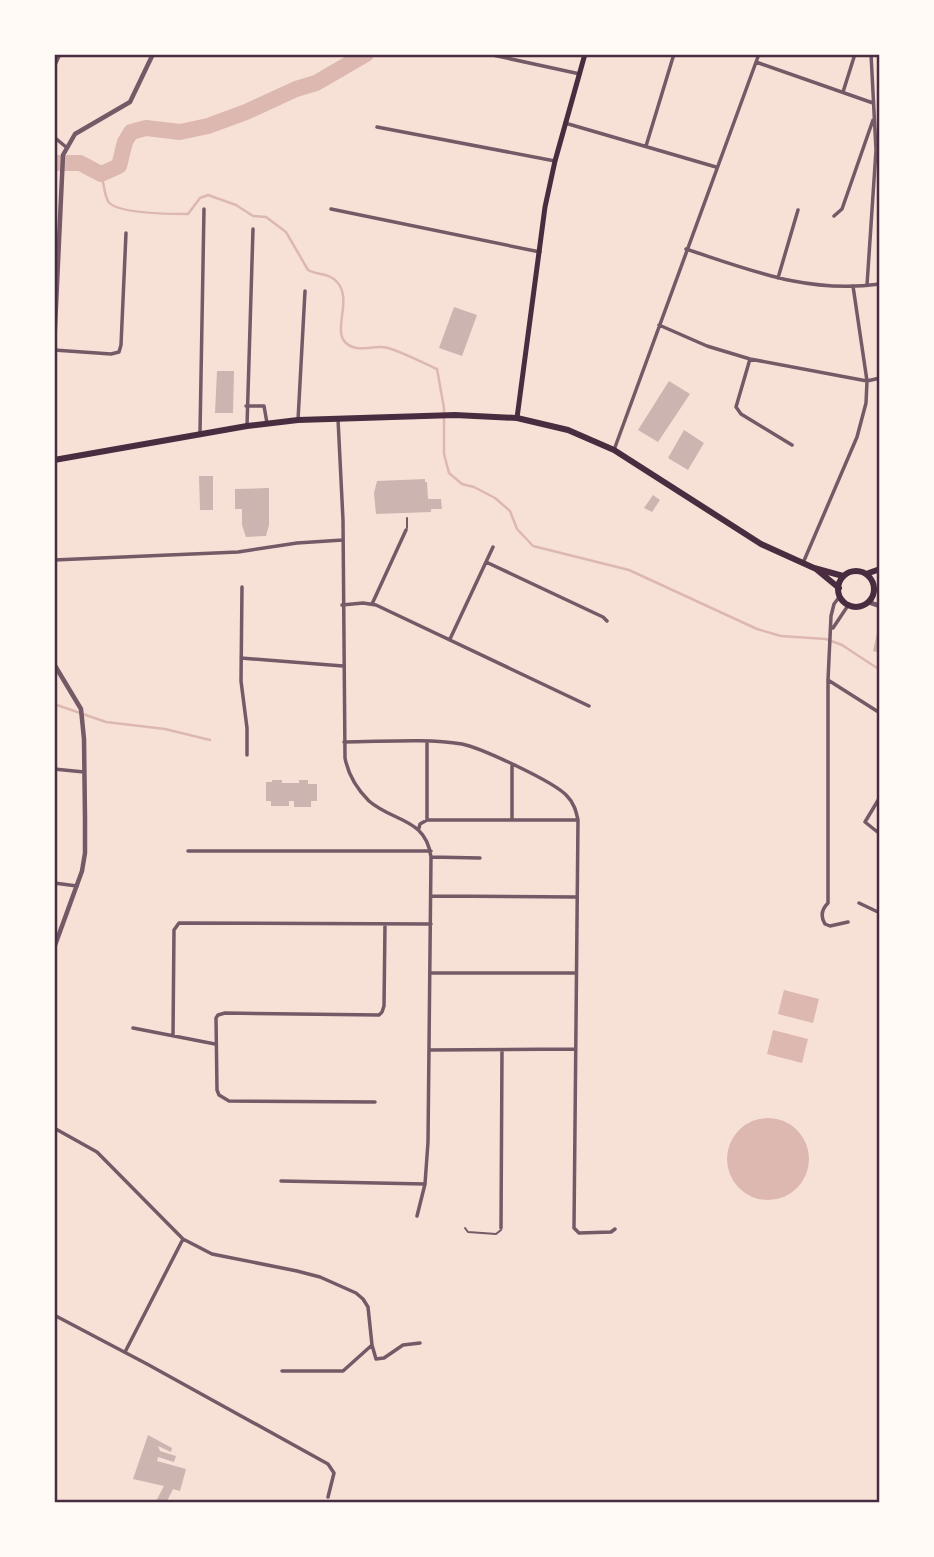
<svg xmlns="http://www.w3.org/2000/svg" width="934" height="1557" viewBox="0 0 934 1557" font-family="'Golos Text',sans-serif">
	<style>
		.water { fill: #dcb8b0 }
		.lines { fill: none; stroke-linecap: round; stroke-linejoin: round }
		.stream { stroke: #dcb8b0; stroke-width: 2.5 }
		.river { stroke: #dcb8b0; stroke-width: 16 }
		.building { fill: #ccb4b1 }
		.service { stroke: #755966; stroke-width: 2 }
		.minor { stroke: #755966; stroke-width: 3.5 }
		.tertiary { stroke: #755966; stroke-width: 4.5 }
		.secondary { stroke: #4a2c40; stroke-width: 5 }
		.primary { stroke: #4a2c40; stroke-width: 6 }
		.neatline { fill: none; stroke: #4a2c40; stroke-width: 2.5 }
	</style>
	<rect width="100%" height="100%" fill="#f7e1d7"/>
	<path class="water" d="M784,990L819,999L813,1023L778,1014Z
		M773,1030L808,1039L802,1063L767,1054Z
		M727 1159a41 41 0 1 1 82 0a41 41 0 1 1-82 0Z"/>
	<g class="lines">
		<path class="stream" d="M101,174C104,183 104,194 108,201C115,214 174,214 188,214L200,198L208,195L236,205L253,216L266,217L286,232L308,270C317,275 330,273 337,282C353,299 332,331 346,343C358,354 374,344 388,348C405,353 421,362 437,369L444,408V454L449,473L462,484L474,487L495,498L510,511L517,529L533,546L629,570L757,629L781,636L826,639L842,645L880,670
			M54,704L106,722L165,729L210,740"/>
		<path class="river" d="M54,163H80L101,174L119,166L125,142L131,132L146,128L180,132L208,126L246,112L296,89L316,83L366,54"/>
	</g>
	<path class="building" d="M454,307L477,315L462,356L439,348Z
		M217,371H234L233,413H215Z
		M669,381L690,394L658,442L638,430Z
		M684,430L704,443L688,470L668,458Z
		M199,476H213V510H200Z
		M425,479V482H427L428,499H441L442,509H431V512L376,514L374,493L377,481Z
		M269,488V525L266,536L246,537L242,525V509H235V489Z
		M653,495L660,500L652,512L644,508Z
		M879,624H880V653L873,651Z
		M272,780H282V783H299V780H308V784H317V801H311V807H294V801H289V806H271V801H266V782H272Z
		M148,1435L172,1448L171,1452L158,1446L160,1451L176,1456L174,1462L158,1457L157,1461L186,1469L180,1491L173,1489L166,1503H155L164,1486L133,1479Z"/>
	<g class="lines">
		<path class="service" d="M407,528V518
			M465,1228L468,1232L496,1234L501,1230"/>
		<path class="minor" d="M488,54L580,74
			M756,62L873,103
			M54,67L60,54
			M843,92L855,54
			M565,123L716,167
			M377,127L555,161
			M54,137L66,147
			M646,146L674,54
			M331,209L540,252
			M834,216L842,209L873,120
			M686,249C753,271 808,294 880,284
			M778,278L798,210
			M867,285L876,150L871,54
			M659,325L707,346L750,359L867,381L880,378
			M54,350L111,354L119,352L121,345L126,233
			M750,359L736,407L741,414L792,445
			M246,406H264L267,423
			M338,419L343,520L345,758C348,774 357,789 369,801C393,822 426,818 431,857L428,1142L425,1184L417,1216
			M298,420L305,291
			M247,426L253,229
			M200,433L204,209
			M614,450L759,54
			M54,560L238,552L297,543L343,540
			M486,562L603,617L607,621
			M803,563L857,437L866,403L867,381L853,286
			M242,587L241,681L247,728V755
			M840,596L834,604L831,616L828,680V903C822,909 820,916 825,924L830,926L848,922
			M372,604L406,530
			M342,605L363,603L376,605L589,706
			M833,628L849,604
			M450,639L493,547
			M241,658L343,666
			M828,680L880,713
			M344,742C381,742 425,738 462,744C481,748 555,782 567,796C574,803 576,811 578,820L574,1228L579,1233L611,1232L615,1229
			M427,742V820
			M54,769L84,772
			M880,797L865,822L880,834
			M512,819V766
			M419,828L420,824L427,820H578
			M188,851H431
			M431,857L480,858
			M54,883L77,886
			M431,896L576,897
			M859,903L880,913
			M431,973H576
			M133,1028L215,1044
			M173,1036L174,930L179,923L431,924
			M430,1050L576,1049
			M375,1102L229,1101L219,1095L217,1090L216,1018L218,1015L225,1013L379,1015L382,1012L384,1006L385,924
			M54,1128L97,1152L183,1239L212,1254L297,1271L320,1277L356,1293L363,1299L368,1307L372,1345L376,1359L384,1358L403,1345L420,1343
			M281,1181L425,1184
			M501,1228L502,1050
			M54,1315L147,1364L328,1464L334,1473L328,1497
			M125,1352L183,1239
			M282,1371H343L372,1345"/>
		<path class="tertiary" d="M54,349L63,155L75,134L130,102L153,54
			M874,589L880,591
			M868,602L880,606
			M54,664L81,709L84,739L85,818V853L82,871L54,948"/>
		<path class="secondary" d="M517,418L545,207L555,161L585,54"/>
		<path class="primary" d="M54,460L247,426L298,420L455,415L517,418L568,430L614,450L761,544L814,568L843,576
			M816,569L839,588
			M838 589a18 18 0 1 1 36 0a18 18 0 1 1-36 0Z
			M866,574L880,569"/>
	</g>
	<rect width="934" height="1557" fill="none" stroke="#fffaf5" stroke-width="112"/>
	<rect x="56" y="56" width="822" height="1445" class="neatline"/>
</svg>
